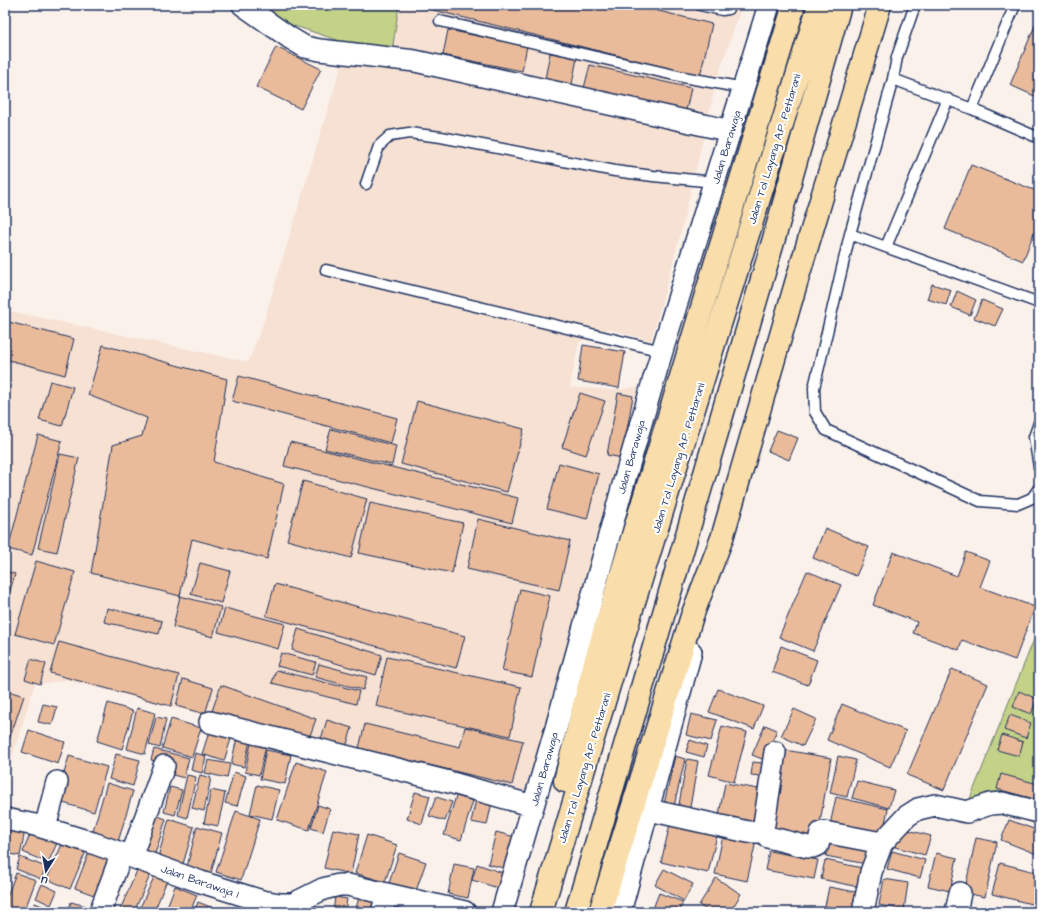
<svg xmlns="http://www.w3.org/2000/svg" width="1044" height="917" viewBox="0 0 1044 917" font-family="'Architects Daughter',sans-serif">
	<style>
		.built { fill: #f6e1d3 }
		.green { fill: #c3d287; stroke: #6f8072 }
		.building { fill: #eabb9a; stroke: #1b2f5e }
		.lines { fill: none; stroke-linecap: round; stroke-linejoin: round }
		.service-casing { stroke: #1b2f5e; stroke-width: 13 }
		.minor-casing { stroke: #1b2f5e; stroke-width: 24 }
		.motorway-casing { stroke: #1b2f5e; stroke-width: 25 }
		.service { stroke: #fff; stroke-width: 10 }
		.minor { stroke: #fff; stroke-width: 21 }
		.motorway { stroke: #f9deab; stroke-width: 22 }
		.labels { text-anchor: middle; stroke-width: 4; stroke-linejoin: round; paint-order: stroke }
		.street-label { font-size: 11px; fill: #1b2f5e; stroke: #fff }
	</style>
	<rect width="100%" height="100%" fill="#fbf1eb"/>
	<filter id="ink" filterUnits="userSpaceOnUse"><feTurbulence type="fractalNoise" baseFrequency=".025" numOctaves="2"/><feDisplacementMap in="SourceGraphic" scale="8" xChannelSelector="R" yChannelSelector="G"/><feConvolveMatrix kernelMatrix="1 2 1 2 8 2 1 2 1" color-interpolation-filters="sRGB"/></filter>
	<g filter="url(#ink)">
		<path class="built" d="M399,5H742L717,79L681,232L651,341L609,329L579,342L570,387L612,390L638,387L598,528L539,760L526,797L66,680L40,684L35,683L11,760L5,772V310L248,362L263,324L348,43L393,46Z"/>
		<path class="green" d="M238,5H275L286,11L289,5H399L391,58L250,11Z
			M1039,627V825L969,801Z"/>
		<path class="building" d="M426,5H634L712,24L700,76L425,8Z
			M1039,16V98L1010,85Z
			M448,30L527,46L522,71L443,55Z
			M276,47L321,69L301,109L256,87Z
			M550,53L577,58L572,84L545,79Z
			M590,65L691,88L685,115L583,92Z
			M971,165L1039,192V220L1023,261L945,229Z
			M932,284L951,290L946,305L927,299Z
			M957,291L976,300L970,315L951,307Z
			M982,300L1003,309L995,326L974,318Z
			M5,321L74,339L65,375L5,359Z
			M103,345L227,379L214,462L284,484L267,559L192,539L180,596L91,573L113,445L142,436L147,418L88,395Z
			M583,345L625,352L619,388L578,381Z
			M239,376L397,418L391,443L232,401Z
			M50,381L73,387L62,426L39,420Z
			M580,393L605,401L586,455L562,447Z
			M618,393L633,396L622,458L607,455Z
			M417,401L524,429L507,492L401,464Z
			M331,429L396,446L392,465L325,449Z
			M777,430L798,438L789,460L768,451Z
			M38,435L62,441L32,555L8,549Z
			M290,442L518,498L512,523L284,466Z
			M60,454L79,458L57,552L38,548Z
			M559,463L599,474L587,519L547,509Z
			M303,481L367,499L351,558L287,540Z
			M370,503L463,523L452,573L359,553Z
			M478,519L570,541L559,590L467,569Z
			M825,528L869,547L856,576L813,558Z
			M893,552L957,576L966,552L990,561L980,587L1035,607L1015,660L962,640L959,650L913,633L917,622L873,605Z
			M36,561L75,572L54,645L15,634Z
			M200,563L230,571L221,603L191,594Z
			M5,571L15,574L5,608Z
			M807,571L841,585L813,651L779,637Z
			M275,584L465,636L456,668L266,616Z
			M520,589L550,596L532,677L502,671Z
			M180,596L221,607L213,637L173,627Z
			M107,608L162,621L159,634L104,622Z
			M225,608L285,624L278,649L218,632Z
			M298,629L382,655L376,675L292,650Z
			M59,642L179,675L171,706L50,673Z
			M781,646L817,660L808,685L772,672Z
			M281,653L316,662L312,675L277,666Z
			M387,657L521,687L510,736L376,706Z
			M31,659L46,664L40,684L25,679Z
			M319,664L367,677L363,690L315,677Z
			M952,669L988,684L944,790L907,775Z
			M276,670L359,691L356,704L272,683Z
			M183,679L213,688L205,714L176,706Z
			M221,685L316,719L307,744L212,711Z
			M718,689L763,706L754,729L709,712Z
			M5,690L24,696L6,749H5Z
			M1019,691L1037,699L1031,714L1013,707Z
			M108,703L133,711L122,749L97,741Z
			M43,704L57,707L52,725L38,722Z
			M842,704L906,731L890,767L827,740Z
			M137,708L155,713L145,754L127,749Z
			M794,709L816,719L803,746L781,736Z
			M691,714L717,720L711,741L686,735Z
			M1010,715L1031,723L1026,738L1004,730Z
			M156,717L166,719L160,748L149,745Z
			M171,719L201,728L192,757L162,748Z
			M327,720L352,728L345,750L320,742Z
			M365,724L460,747L465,727L523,741L512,785L359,748Z
			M765,725L777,730L765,760L752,755Z
			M722,726L747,732L734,782L709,775Z
			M29,730L65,742L58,764L22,752Z
			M209,732L231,739L224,761L202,754Z
			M1002,735L1023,742L1019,756L997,750Z
			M237,738L250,741L244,767L231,764Z
			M690,740L707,746L704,757L686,752Z
			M251,743L266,746L259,775L245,772Z
			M154,749L189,758L184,778L173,775L175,766L151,760Z
			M266,750L291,755L285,784L260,779Z
			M785,750L831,758L817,840L770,832Z
			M195,753L206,756L202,773L191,770Z
			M116,754L140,760L133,786L109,779Z
			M69,756L107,767L94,812L56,801Z
			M675,756L685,759L672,815L662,813Z
			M838,756L856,760L847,797L830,793Z
			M687,759L698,761L689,813L678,810Z
			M208,760L230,764L227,778L205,773Z
			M296,762L327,772L309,830L277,820Z
			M753,762L771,764L769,777L751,775Z
			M234,772L246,776L237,806L225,803Z
			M1001,774L1038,784L1034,799L997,789Z
			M187,775L196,777L187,818L178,815Z
			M200,775L211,778L204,811L192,808Z
			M857,781L894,790L889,808L852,798Z
			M107,783L133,791L118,842L92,834Z
			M725,783L764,790L758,827L718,820Z
			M257,785L279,790L272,819L250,814Z
			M170,787L182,790L175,815L164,812Z
			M211,790L225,793L218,826L204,823Z
			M415,792L430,796L422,824L407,819Z
			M456,796L473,801L461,840L444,835Z
			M436,797L452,802L445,821L429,816Z
			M836,797L888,809L882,837L830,825Z
			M476,799L492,802L487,825L471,822Z
			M318,805L330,809L323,832L311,828Z
			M236,811L260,819L241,880L216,872Z
			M150,813L166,819L155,854L138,849Z
			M169,819L194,827L183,864L158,857Z
			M671,820L718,831L708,873L661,862Z
			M1009,820L1039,831V855L1001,840Z
			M5,826L25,830L20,856L5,853Z
			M197,826L222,833L211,873L187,867Z
			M900,828L931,836L925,855L895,847Z
			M333,829L359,834L351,874L324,868Z
			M724,831L757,837L747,881L715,874Z
			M31,832L57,843L48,863L23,852Z
			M496,832L515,837L507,869L488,864Z
			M367,835L397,845L385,882L355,873Z
			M976,838L997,842L985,897L964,893Z
			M830,839L869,846L866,864L826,856Z
			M63,842L86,851L70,889L47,879Z
			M769,851L818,860L814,879L765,870Z
			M892,851L925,860L920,878L887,869Z
			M89,852L113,861L99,897L75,888Z
			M399,853L426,862L416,891L389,883Z
			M936,853L957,858L950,891L928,886Z
			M20,857L46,867L41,879L16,869Z
			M825,860L867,869L863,888L821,879Z
			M1000,863L1039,873V887L1035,905L992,894Z
			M454,864L474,868L468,898L448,894Z
			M477,864L503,873L498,888L472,880Z
			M139,866L152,871L134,912H119Z
			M664,869L693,884L684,901L655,885Z
			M16,873L36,880L24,912H11L5,910V902Z
			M155,875L167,880L154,912H138Z
			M716,878L741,894L730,912H710L699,905Z
			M884,879L908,883L904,910L879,905Z
			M42,884L57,891L51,905L36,898Z
			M175,886L197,895L190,912H165Z
			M829,887L861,893L858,912L825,906Z
			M659,893L683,902L679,912L652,911Z
			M360,894L378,899L375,912H355Z
			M335,897L347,899L345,912H333Z
			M71,902L97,909L96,912H68Z
			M198,902L218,910V912H194Z
			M35,903L47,908L45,912H32Z"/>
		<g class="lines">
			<defs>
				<path id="service" d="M700,5L722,10L728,9L731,5
					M915,5L897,57L893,79L972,109L1039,138
					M440,21L683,77L744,88
					M893,79L850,234L814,388L815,412L826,430L980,501L1018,504L1032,498L1039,488
					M972,109L1015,5
					M366,184L379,146L390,136L409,133L441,137L615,171L653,176L715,182
					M850,234L1039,303
					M886,247L948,99
					M326,270L662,351
					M1039,423L1034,437L1039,467"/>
				<path id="minor" d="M243,5L290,38L305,47L320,50L415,61L731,131
					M210,722L449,782L533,806
					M649,810L748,832H758L762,828L764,824L775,752
					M5,819L35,825L93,843L201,882L262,901L280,904H293L323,889L339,885H348L465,912
					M45,828L57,782
					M762,828L768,837L808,847H812L818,845L821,833L824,832L882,843
					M131,857L164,766
					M100,912L122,853
					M382,912L387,894
					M502,912L556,728L625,478L662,351L769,5
					M620,912L691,652
					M863,912L871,872L882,843L907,816L918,809L935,805L967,812L990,804L1002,803L1039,812
					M956,912L960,893"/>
				<path id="motorway" d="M565,781L594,666L639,515L794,5
					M541,912L634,602L819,5
					M576,912L773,242L840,5
					M600,912L692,616L722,538L799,273L880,5"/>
			</defs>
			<use href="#service" class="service-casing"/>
			<use href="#minor" class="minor-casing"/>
			<use href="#motorway" class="motorway-casing"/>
			<use href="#service" class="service"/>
			<use href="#minor" class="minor"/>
			<use href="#motorway" class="motorway"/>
		</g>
	</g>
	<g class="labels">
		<g class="street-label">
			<text transform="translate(726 147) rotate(-73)" y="4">Jalan Barawaja</text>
			<text transform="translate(774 149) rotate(-73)" y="4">Jalan Tol Layang A.P. Pettarani</text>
			<text transform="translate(631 457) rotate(-74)" y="4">Jalan Barawaja</text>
			<text transform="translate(678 458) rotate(-73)" y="4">Jalan Tol Layang A.P. Pettarani</text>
			<text transform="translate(584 768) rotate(-73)" y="4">Jalan Tol Layang A.P. Pettarani</text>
			<text transform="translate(544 769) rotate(-74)" y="4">Jalan Barawaja</text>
			<text transform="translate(200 881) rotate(19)" y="4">Jalan Barawaja 1</text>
		</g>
	</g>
	<rect width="1044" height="917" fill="none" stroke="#fff" stroke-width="20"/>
	<rect x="10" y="10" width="1024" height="897" fill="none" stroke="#1b2f5e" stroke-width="1.5" filter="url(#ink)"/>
	<g transform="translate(46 871) rotate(191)" stroke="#ffffff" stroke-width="3" paint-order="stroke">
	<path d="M0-3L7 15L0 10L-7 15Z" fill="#1b2f5e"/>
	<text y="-6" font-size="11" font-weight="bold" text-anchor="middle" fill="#1b2f5e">U</text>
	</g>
</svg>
